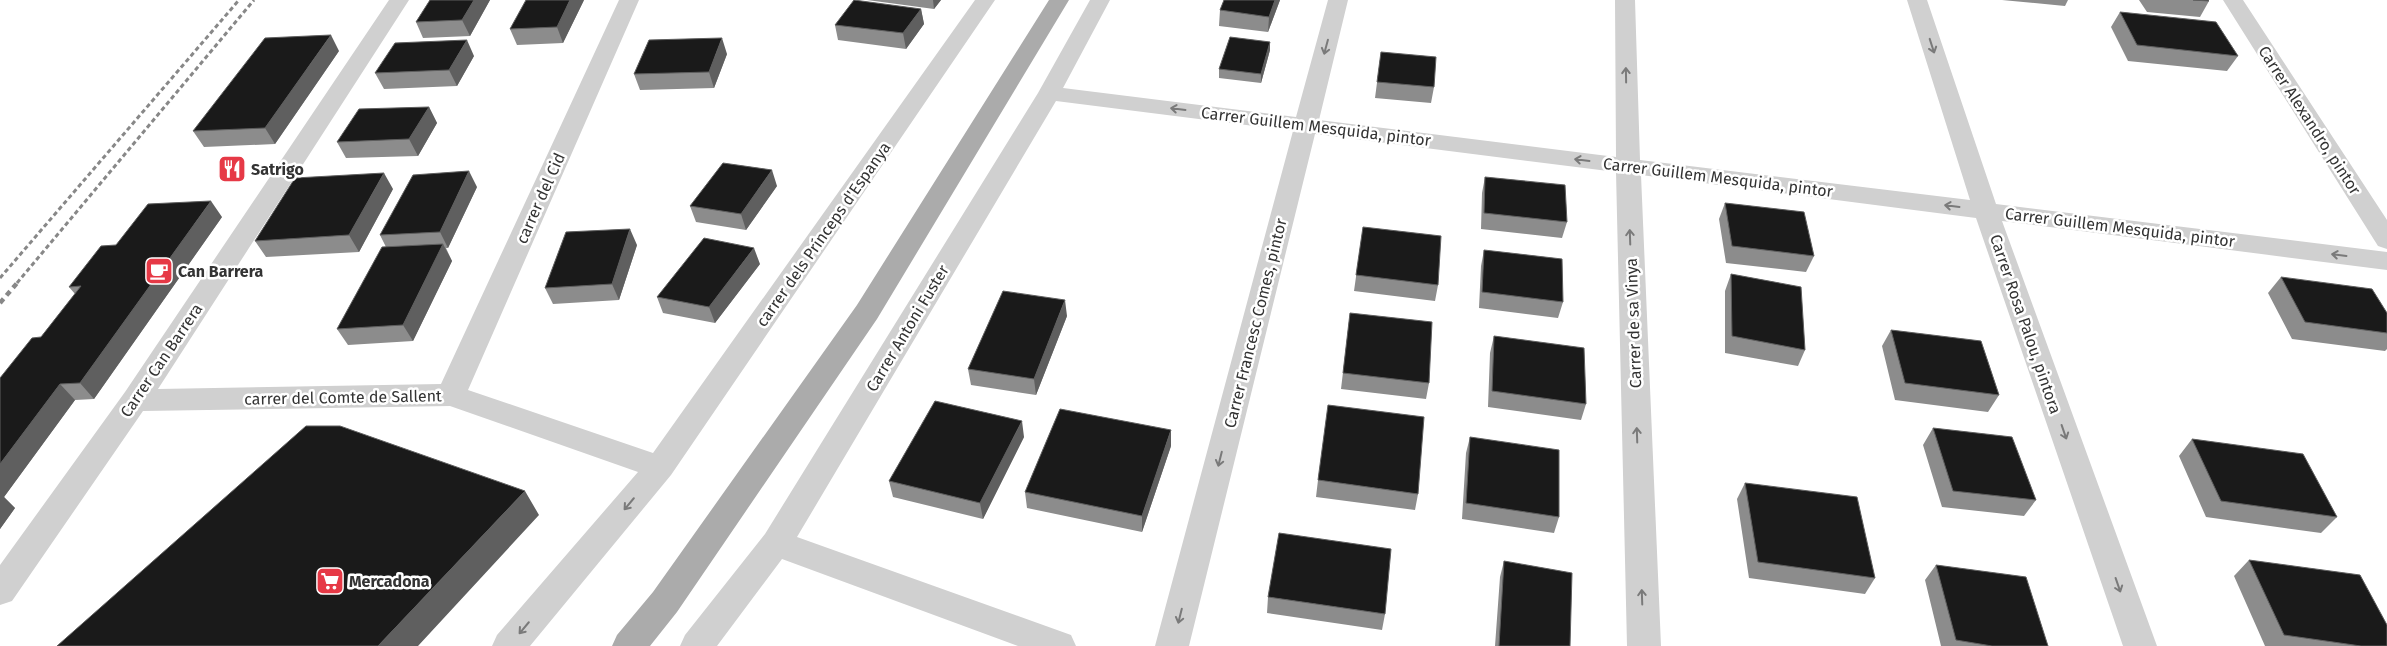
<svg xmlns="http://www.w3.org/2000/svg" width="2387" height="646" viewBox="0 0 2387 646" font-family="'Fira Sans',sans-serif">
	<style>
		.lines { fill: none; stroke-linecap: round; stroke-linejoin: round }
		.street { fill: #d0d0d0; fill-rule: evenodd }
		.primary { fill: #ababab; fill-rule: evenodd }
		.rail-far1 { stroke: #888; stroke-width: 3; stroke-dasharray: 4.5 3; stroke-linecap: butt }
		.rail { stroke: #888; stroke-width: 4.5; stroke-dasharray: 5.5 4.5; stroke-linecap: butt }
		.wall { fill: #8c8c8c }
		.shaded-wall { fill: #5f5f5f }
		.building { fill: #1a1a1a; stroke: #5f5f5f }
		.oneway { stroke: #7a7a7a }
		.labels { text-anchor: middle; stroke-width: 5; stroke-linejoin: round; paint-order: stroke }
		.street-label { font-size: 16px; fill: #333; stroke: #fff }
		.poi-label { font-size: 16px; font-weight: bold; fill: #333; stroke: #fff; text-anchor: start }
	</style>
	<rect width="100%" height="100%" fill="#fff"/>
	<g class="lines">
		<path class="street" d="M389,0H409L158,389L441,384L619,0H639L468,390L653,453L975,0H995L671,475L530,646H492L497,635L638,472L450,406L143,411L12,601L0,605V565L125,392Z
			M1090,0H1110L1063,88L1296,117L1328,0H1348L1319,120L1616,157L1615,0H1635L1640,160L1970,200L1907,0H1927L1996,204L2387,252V270L2002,221L2157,646H2123L1976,218L1641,175L1661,646H1627L1616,172L1315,134L1189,646H1155L1293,131L1056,101L797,537L1071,635L1076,646H1018L782,559L717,646H680L685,635L765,534L1038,93Z
			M2223,0H2243L2387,220V249L2378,246Z"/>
		<path class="primary" d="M1049,0H1069L877,319L677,612L650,646H612L617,635L653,592L857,305Z"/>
		<path class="rail-far1" d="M0,278L239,0
			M17,283L254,0"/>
		<path class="rail" d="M0,303L18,282"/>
	</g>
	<path class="wall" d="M430,0H490L470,36L423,38L416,22Z
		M584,0L563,43L517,45L510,29Z
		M867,0H941L934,9Z
		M1224,0H1280L1268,32L1219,26L1220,10Z
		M2002,0H2068L2065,6Z
		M2139,0H2208L2209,1L2200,17L2147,12Z
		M921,9L924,24L906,49L838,40L835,25Z
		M2120,12L2238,56L2227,71L2128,61L2111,27Z
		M1270,42V50L1261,83L1219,78V69Z
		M339,51L275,144L204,147L193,131Z
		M1381,52L1434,87L1431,103L1375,98Z
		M727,54L714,88L640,90L634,74Z
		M474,56L457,86L384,89L375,73Z
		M429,107L437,123L418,156L346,158L337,142Z
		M1485,177L1567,222L1562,238L1481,229L1482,193Z
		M777,186L746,230L696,222L690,206Z
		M477,187L448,248H446L452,261L413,341L348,345L337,329L386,247L380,235Z
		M393,189L359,252L266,257L255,241Z
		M1725,203L1814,256L1806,272L1726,263L1719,219Z
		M222,217L94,399L75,400L4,497L15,508L0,529V378L41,337L75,294L69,287L116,245Z
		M1363,227L1438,285L1435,301L1354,291Z
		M637,245L619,300L553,304L545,288Z
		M1484,250L1563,302L1558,318L1479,308L1481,266Z
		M760,264L715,323L663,313L657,297Z
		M1731,274L1805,350L1798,366L1725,353V291Z
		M2281,277L2387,313V349L2385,351L2292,339L2268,293Z
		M1350,313L1429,383L1426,399L1341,389Z
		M1067,316L1036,395L971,385L968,369Z
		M1891,330L1999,395L1988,412L1895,400L1882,346Z
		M1494,336L1586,404L1581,420L1488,407L1490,353Z
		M1933,428L2036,500L2024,516L1942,507L1923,445Z
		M1024,437L983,519L893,497L889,481Z
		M1470,437L1559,517L1554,533L1462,519L1466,453Z
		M2192,439L2337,517L2321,533L2206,517L2179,456Z
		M1171,446L1142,532L1027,508L1025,492Z
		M1318,480L1418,494L1415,510L1316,497Z
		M1745,483L1875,578L1865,594L1749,578L1737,499Z
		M2249,560L2387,646H2265L2234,576Z
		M1504,561L1570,646H1495L1500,577Z
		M1936,565L2048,646H1941L1925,580Z
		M1268,597L1385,614L1382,630L1267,613Z"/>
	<path class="shaded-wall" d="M474,0H490L470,36L462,20Z
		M570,0H584L563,43L557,27Z
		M933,0H941L934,9Z
		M1275,0H1280L1268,32L1269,17Z
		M921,9L924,24L906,49L903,33Z
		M331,35L339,51L275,144L265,128Z
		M722,38L727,54L714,88L709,72Z
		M467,40L474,56L457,86L449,70Z
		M1270,42V50L1261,83V74Z
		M429,107L437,123L418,156L409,139Z
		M772,170L777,186L746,230L741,214Z
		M469,171L477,187L448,248L440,232Z
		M384,173L393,189L359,252L349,235Z
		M211,201L222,217L94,399L80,383Z
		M630,229L637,245L619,300L612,284Z
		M443,244L452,261L413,341L403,325Z
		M754,248L760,264L715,323L709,307Z
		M1065,300L1067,316L1036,395L1034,379Z
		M60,384L75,400L4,497L15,508L0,529V464Z
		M1022,421L1024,437L983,519L980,503Z
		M1171,430V446L1142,532V516Z
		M525,491L539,515L418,646H378Z"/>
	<path class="building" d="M430,0H474L462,20L416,22Z
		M526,0H570L557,27L510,29Z
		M854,0L921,9L903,33L835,25Z
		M1224,0H1275L1269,17L1220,10Z
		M2193,0H2208L2209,1Z
		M2120,12L2216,22L2238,56L2137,45Z
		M331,35L265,128L193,131L265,38Z
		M1230,37L1270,42L1261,74L1219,69Z
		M722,38L709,72L634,74L649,40Z
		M467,40L449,70L375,73L395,43Z
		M1381,52L1436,57L1434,87L1377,82Z
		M429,107L409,139L337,142L359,109Z
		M723,163L772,170L741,214L690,206Z
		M469,171L440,232L380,235L413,175Z
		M384,173L349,235L255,241L295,178Z
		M1485,177L1565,185L1567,222L1484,213Z
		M211,201L80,383L60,384L0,464V378L32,338L41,337L81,286L69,287L101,246L116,245L148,204Z
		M1725,203L1804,212L1814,256L1732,246Z
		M1363,227L1441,236L1438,285L1356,275Z
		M630,229L612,284L545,288L566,232Z
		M704,238L754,248L709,307L657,297Z
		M443,244L403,325L337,329L382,247Z
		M1484,250L1562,259L1563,302L1482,292Z
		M1731,274L1801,287L1805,350L1732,336Z
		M2281,277L2372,289L2387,313V333L2305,322Z
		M1003,291L1065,300L1034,379L968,369Z
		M1350,313L1432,322L1429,383L1343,373Z
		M1891,330L1981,341L1999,395L1905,383Z
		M1494,336L1584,348L1586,404L1492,391Z
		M935,401L1022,421L980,503L889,481Z
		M1328,405L1424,417L1418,494L1318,480Z
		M1060,409L1171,430L1142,516L1025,492Z
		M306,426H340L525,491L378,646H57Z
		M1933,428L2012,437L2036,500L1953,491Z
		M1470,437L1559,450V517L1466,503Z
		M2192,439L2303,454L2337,517L2221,501Z
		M1745,483L1857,497L1875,578L1758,562Z
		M1279,533L1391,549L1385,614L1268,597Z
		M2249,560L2360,575L2387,625V646H2361L2284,635Z
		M1504,561L1572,573L1570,646H1499Z
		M1936,565L2026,577L2048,646H1992L1956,640Z"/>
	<defs><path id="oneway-shaft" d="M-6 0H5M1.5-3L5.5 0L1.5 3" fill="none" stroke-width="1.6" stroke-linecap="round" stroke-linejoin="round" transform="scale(1.25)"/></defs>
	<g class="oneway">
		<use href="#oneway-shaft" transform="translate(1932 46) rotate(72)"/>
		<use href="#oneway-shaft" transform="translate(1326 47) rotate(105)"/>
		<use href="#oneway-shaft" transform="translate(1626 75) rotate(-91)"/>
		<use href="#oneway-shaft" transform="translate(1178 109) rotate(-173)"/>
		<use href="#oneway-shaft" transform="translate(1582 160) rotate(-173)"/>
		<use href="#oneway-shaft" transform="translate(1952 206) rotate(-173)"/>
		<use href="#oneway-shaft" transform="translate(1630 237) rotate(-92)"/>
		<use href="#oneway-shaft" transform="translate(2339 255) rotate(-173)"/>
		<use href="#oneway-shaft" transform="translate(2064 432) rotate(71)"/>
		<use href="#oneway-shaft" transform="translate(1637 435) rotate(-92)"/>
		<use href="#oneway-shaft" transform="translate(1220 459) rotate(104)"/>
		<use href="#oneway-shaft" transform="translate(629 504) rotate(130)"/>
		<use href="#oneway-shaft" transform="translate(2118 585) rotate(71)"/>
		<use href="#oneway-shaft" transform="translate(1642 597) rotate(-92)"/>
		<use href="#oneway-shaft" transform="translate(1180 616) rotate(104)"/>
		<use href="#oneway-shaft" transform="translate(524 628) rotate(130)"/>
	</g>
	<defs>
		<symbol id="restaurant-square" viewBox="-11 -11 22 22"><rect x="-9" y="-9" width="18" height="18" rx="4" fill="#e63946" stroke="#fff"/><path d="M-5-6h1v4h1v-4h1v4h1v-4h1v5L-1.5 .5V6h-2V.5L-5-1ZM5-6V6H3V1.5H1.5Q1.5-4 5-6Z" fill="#fff"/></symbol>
		<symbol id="cafe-square" viewBox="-11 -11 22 22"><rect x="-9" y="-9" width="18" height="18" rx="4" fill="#e63946" stroke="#fff"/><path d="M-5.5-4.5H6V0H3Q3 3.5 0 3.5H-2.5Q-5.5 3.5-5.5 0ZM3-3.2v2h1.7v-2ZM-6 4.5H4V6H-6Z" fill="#fff"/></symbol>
		<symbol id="supermarket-square" viewBox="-11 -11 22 22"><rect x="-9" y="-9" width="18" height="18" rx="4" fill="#e63946" stroke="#fff"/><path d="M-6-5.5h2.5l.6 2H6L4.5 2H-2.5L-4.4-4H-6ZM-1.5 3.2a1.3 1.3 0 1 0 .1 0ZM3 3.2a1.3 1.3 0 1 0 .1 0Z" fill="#fff"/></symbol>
	</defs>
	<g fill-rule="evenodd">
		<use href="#restaurant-square" x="216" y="153" width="32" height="32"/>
		<use href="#cafe-square" x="143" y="255" width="32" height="32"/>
		<use href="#supermarket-square" x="314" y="565" width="32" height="32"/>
	</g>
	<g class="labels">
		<g class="street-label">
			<text transform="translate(2310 120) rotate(57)" y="6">Carrer Alexandro, pintor</text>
			<text transform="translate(1316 126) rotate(7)" y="6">Carrer Guillem Mesquida, pintor</text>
			<text transform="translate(1718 177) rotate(7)" y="6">Carrer Guillem Mesquida, pintor</text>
			<text transform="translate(540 198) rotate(-66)" y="6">carrer del Cid</text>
			<text transform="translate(2120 227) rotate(7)" y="6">Carrer Guillem Mesquida, pintor</text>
			<text transform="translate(823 234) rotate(-55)" y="6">carrer dels Prínceps d'Espanya</text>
			<text transform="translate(1255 323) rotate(-76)" y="6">Carrer Francesc Comes, pintor</text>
			<text transform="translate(1633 323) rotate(-92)" y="6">Carrer de sa Vinya</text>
			<text transform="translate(2026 324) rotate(71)" y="6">Carrer Rosa Palou, pintora</text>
			<text transform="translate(907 328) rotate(-59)" y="6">Carrer Antoni Fuster</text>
			<text transform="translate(161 360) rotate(-56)" y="6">Carrer Can Barrera</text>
			<text transform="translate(343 397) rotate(-1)" y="6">carrer del Comte de Sallent</text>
		</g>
		<g class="poi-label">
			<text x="251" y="175">Satrigo</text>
			<text x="178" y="277">Can Barrera</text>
			<text x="349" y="587">Mercadona</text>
		</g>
	</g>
</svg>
